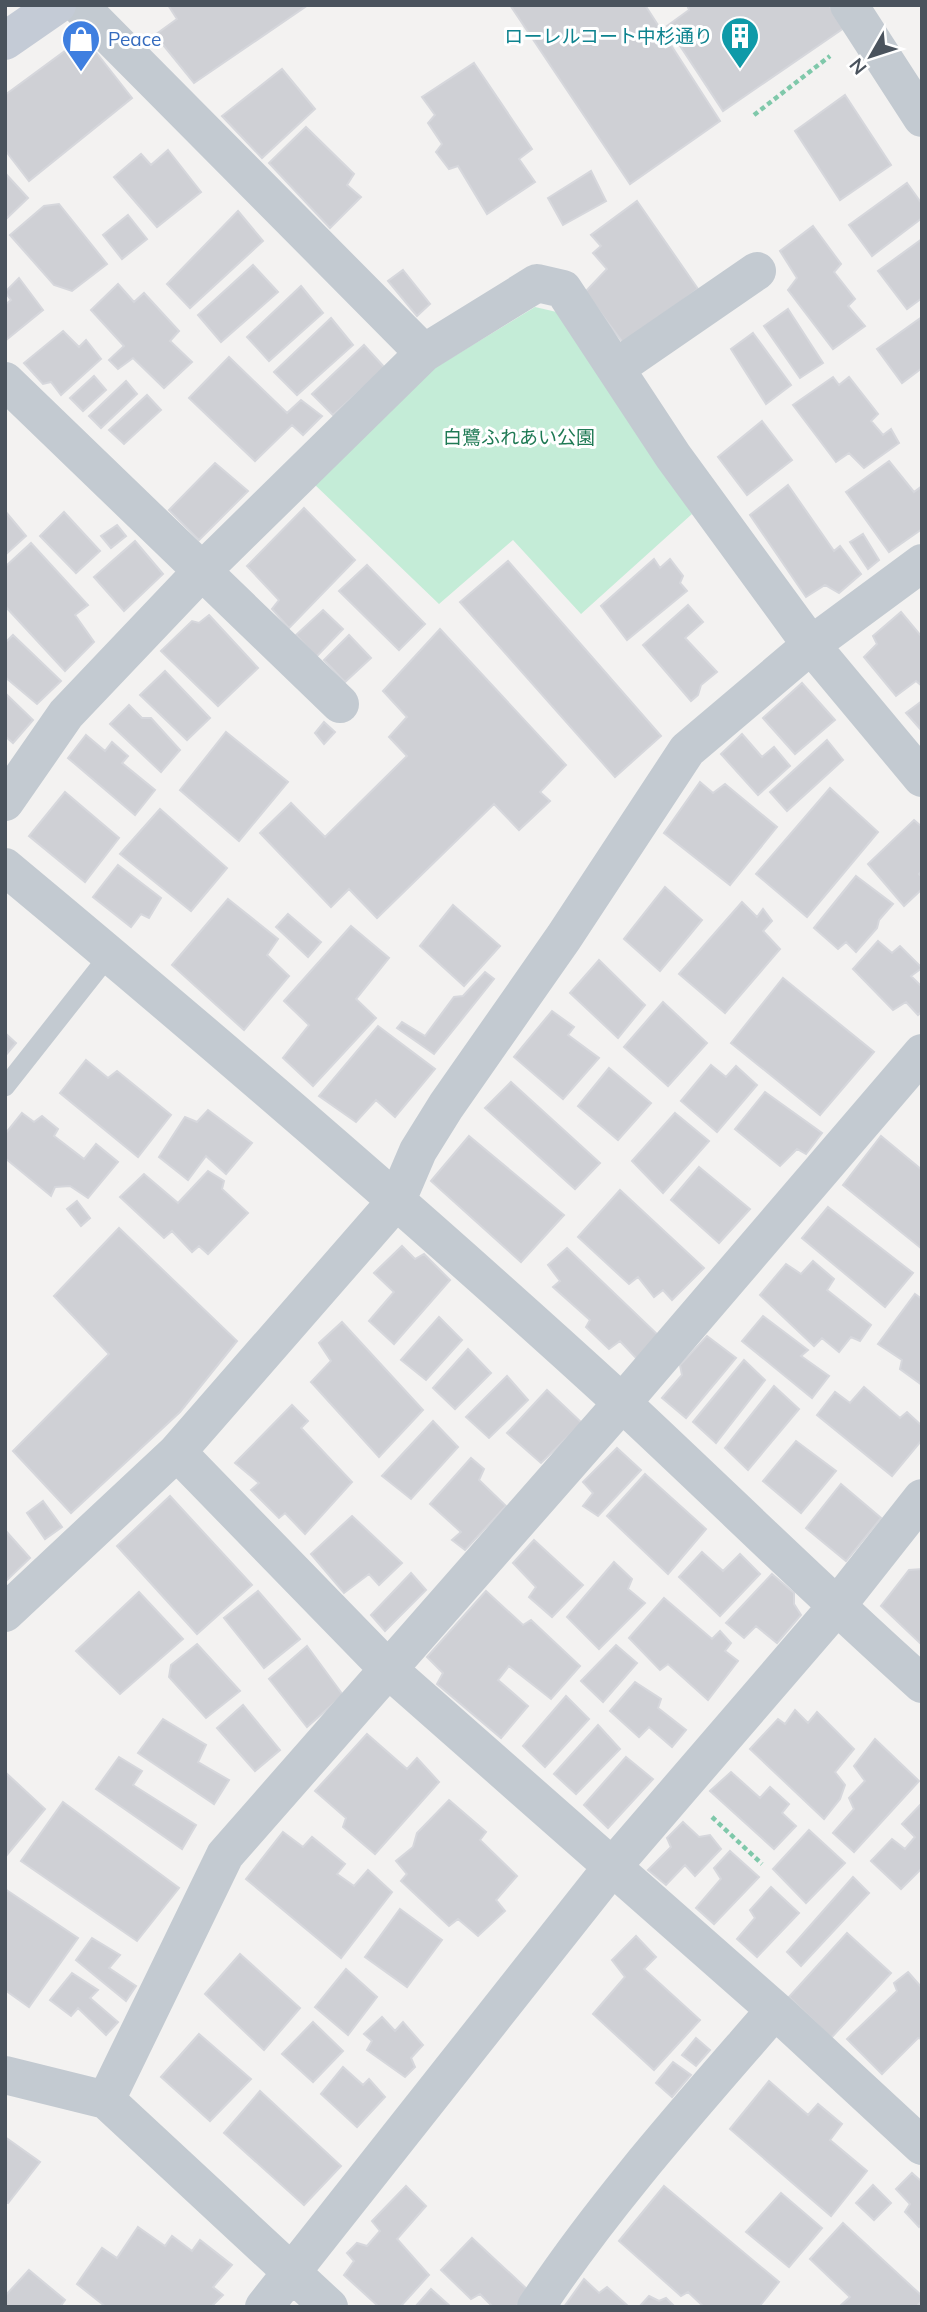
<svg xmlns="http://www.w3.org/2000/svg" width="927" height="2312" viewBox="0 0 927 2312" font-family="Mulish,'Noto Sans JP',sans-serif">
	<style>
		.green { fill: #c4ecd7 }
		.building { fill: #cfd0d5; stroke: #d6d7dc; stroke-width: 2 }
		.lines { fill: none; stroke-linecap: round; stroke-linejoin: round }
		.path { stroke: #7fc8aa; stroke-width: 4.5; stroke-dasharray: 5 3.5; stroke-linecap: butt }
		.lane { stroke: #c3cad1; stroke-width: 19 }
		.street { stroke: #c3cad1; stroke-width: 38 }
		.secondary { stroke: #c4cbd6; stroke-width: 38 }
		.labels { text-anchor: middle; stroke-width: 6; stroke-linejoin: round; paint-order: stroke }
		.culture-label { font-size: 19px; fill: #0d838f; stroke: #fff; text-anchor: end }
		.shop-label { font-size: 19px; fill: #366cbe; stroke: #fff; text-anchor: start }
		.park-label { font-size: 19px; fill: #1f7a54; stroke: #fff }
	</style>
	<rect width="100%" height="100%" fill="#f3f2f1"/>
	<path class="green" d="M535,307L561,313L692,514L581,614L513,540L439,604L313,483L420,377Z"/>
	<path class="building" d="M168,5H308L194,83L155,35L177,19Z
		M510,5H645L720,121L630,184Z
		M687,5H829L844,28L723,111L667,26L689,10Z
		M84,37L132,98L29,181L5,150V95Z
		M474,63L532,149L519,159L535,182L487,214L458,166L449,169L436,152L442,144L428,123L435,115L422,97Z
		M282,69L315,109L262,158L222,116Z
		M845,95L891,165L840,200L795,131Z
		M306,127L354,174L347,185L361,197L330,228L269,163Z
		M168,150L201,192L157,227L114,177L141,154L151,165Z
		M591,171L606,201L563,225L548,198Z
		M5,173L28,198L6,219L5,218Z
		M907,183L922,204V218L872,256L849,225Z
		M637,201L698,289L624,344L585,292L607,269L593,253L601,246L591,235Z
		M59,204L107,264L72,291L54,285L10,235L44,206Z
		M238,211L263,241L190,308L167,284Z
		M128,215L147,239L122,259L103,235Z
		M813,226L841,264L834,272L855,299L848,306L865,326L833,349L788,290L797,278L780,251Z
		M922,239V298L907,309L878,271Z
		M253,265L278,292L221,342L198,315Z
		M403,270L430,304L417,316L388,281Z
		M19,278L43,310L5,341V305L11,300L5,292Z
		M118,284L134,302L144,293L179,331L170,341L192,362L164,388L133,358L118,369L109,360L124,346L91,310Z
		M301,286L323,313L269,361L247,337Z
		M788,309L823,363L800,378L764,326Z
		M922,317V368L902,383L877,349Z
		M331,318L353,345L297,395L274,372Z
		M63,331L79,347L86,340L101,359L61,395L51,382L43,384L24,363Z
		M753,333L791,385L766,404L731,349Z
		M364,345L385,368L333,415L312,394Z
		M229,357L287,413L301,400L322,416L303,435L292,425L255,461L189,398Z
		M94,376L106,390L83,411L70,398Z
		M833,377L839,385L849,377L878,414L871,421L883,435L891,429L899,443L864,468L849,453L836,462L793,405Z
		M126,381L137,394L101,428L89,416Z
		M147,395L161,410L124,444L109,430Z
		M762,421L792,460L747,495L718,457Z
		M889,461L914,492L922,486V529L889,552L846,492Z
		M215,463L248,491L199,540L169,510Z
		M788,485L834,551L840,546L861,574L839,593L825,585L806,597L750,515Z
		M304,508L355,560L289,628L272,609L279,600L247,566Z
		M5,511L26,536L5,555Z
		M64,512L100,551L76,573L40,536Z
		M117,525L126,536L111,548L101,536Z
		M863,534L879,560L868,569L850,542Z
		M135,541L163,574L124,611L94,577Z
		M31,543L88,605L75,615L94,642L65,671L5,606V567Z
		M654,559L660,568L670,559L683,576L680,583L687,591L627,640L601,606Z
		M508,561L661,736L615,777L460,602Z
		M367,565L425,624L399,650L339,591Z
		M688,605L703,622L685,638L717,672L701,685L698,695L691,701L643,645Z
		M323,610L343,629L316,657L296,635Z
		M901,612L922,637V686L916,681L896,696L864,657L877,644L873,636Z
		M209,615L258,668L218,706L161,651L192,621L199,623Z
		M440,629L566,765L540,792L550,801L519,830L494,804L377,918L349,889L331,907L260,833L291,803L325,837L407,756L389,737L407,717L383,691Z
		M13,635L61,681L37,704L5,677V643Z
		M349,635L371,658L345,682L324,660Z
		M165,671L210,718L187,740L140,695Z
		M802,683L835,720L795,754L763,718Z
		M5,693L33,720L13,743L5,736Z
		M922,701V731L906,713Z
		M129,705L142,718H151L180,750L161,772L110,724Z
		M324,722L335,732L324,744L315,733Z
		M226,732L288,782L239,841L180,790Z
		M742,734L762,757L774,747L790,766L758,795L721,754Z
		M86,735L105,751L112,742L128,756L122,763L155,790L135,815L68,758Z
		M827,740L843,760L787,811L770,792Z
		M700,782L713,793L725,784L777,827L730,885L664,833Z
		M830,788L878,832L807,917L756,874Z
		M65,792L119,838L85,882L29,836Z
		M160,809L227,868L191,911L120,854Z
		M914,820L922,827V871L919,874L922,877V889L904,906L868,864Z
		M118,865L161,898L149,918L141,914L131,927L93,897Z
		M856,876L893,904L879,920L877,928L856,952L846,942L838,949L814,928Z
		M665,887L702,920L660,971L624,939Z
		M228,899L278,939L267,955L289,976L244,1030L172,965Z
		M742,902L757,917L763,909L772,921L763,931L780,949L725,1013L679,974Z
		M453,905L500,946L464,986L420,946Z
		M288,914L321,942L308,957L276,927Z
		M351,926L389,958L356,999L376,1018L313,1086L283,1058L309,1025L284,1001Z
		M878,941L892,953L900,946L922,968L911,976L922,987V1011L918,1015L906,1002L893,1010L853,969Z
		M599,960L645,1005L618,1038L570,993Z
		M485,972L494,979L434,1054L397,1028L402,1022L425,1036L454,997L463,996Z
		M783,978L874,1052L820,1115L731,1043Z
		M663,1002L707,1043L668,1086L624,1047Z
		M552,1011L574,1027L568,1035L599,1058L563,1099L514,1057Z
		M378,1026L435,1069L395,1117L376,1100L356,1122L319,1096Z
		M5,1033L16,1043L5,1056Z
		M86,1060L108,1078L117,1071L171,1115L138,1157L60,1093Z
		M711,1065L726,1077L736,1066L757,1085L717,1132L681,1101Z
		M609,1068L651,1103L618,1140L578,1106Z
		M511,1082L600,1163L575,1189L485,1108Z
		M765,1092L822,1133L806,1154L797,1149L780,1166L735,1129Z
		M208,1110L252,1143L226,1174L206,1156L188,1180L159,1157L185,1117L197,1122Z
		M22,1113L34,1122L42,1116L58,1129L54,1136L84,1159L96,1144L118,1162L88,1198L70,1186L55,1187L51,1196L5,1158V1134Z
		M675,1113L709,1141L663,1193L632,1161Z
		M469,1136L564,1215L521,1262L431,1181Z
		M881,1136L922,1170V1249L843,1185Z
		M699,1167L750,1209L719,1243L671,1200Z
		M208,1171L224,1181L222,1189L248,1213L208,1254L199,1246L192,1252L172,1231L164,1238L120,1197L144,1174L178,1203Z
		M620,1190L704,1268L672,1300L663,1290L654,1297L638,1277L629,1284L578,1237Z
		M77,1201L90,1218L81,1226L67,1209Z
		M828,1207L913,1273L885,1307L802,1238Z
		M119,1228L237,1341L180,1412L71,1513L13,1451L109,1354L54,1296Z
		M402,1246L415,1259L424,1254L450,1280L394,1344L369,1321L394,1292L374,1273Z
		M567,1248L658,1335L637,1359L620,1341L609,1349L586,1327L590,1320L553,1287L560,1281L548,1265Z
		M813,1261L834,1279L827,1290L871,1325L860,1341L851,1337L839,1352L822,1338L814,1346L760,1295L786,1264L801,1274Z
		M915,1294L922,1299V1385L900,1369L902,1360L878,1344Z
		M763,1316L808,1350L801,1356L829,1376L812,1398L742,1341Z
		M439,1317L462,1340L426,1380L401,1360Z
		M342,1322L423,1410L379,1457L311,1382L331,1361L319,1343Z
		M707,1336L736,1358L686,1418L662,1398L682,1375L680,1365Z
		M468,1349L491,1373L455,1409L433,1388Z
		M744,1360L765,1380L716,1443L693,1422Z
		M507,1376L528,1400L489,1438L466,1417Z
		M774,1386L799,1409L748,1470L725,1448Z
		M864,1387L900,1418L907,1412L922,1426V1440L892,1476L817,1415L835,1392L850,1403Z
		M547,1390L582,1423L541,1463L507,1433Z
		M292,1405L308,1421L301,1428L352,1482L305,1534L285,1513L279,1518L251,1490L259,1483L235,1463Z
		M433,1421L458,1447L411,1499L382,1476Z
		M796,1441L836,1471L801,1513L763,1481Z
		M617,1448L641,1470L598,1516L583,1506L593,1493L583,1482Z
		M471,1458L484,1469L479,1480L506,1506L465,1550L452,1540L461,1532L430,1504Z
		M645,1474L706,1529L668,1574L607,1516Z
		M841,1484L881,1518L846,1561L806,1528Z
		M170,1496L252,1585L197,1634L117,1546Z
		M43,1501L62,1527L45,1539L27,1513Z
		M352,1516L402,1563L379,1585L369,1574L344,1593L311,1554Z
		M5,1530L30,1558L5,1582Z
		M534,1540L583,1585L552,1617L529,1597L536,1587L513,1563Z
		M702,1552L723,1571L740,1554L760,1574L720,1616L679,1577Z
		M614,1562L632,1579L628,1589L645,1603L599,1649L567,1617Z
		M922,1569V1645L881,1606L909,1570Z
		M411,1573L426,1590L385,1631L371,1615Z
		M772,1574L794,1593V1604L801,1615L777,1643L756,1626L744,1638L726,1623Z
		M258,1591L300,1639L264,1668L224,1618Z
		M486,1591L523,1625L531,1620L580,1666L551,1699L509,1666L498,1680L528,1706L501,1738L437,1684L443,1673L427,1657Z
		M139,1592L183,1639L120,1694L76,1651Z
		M664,1598L712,1639L720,1631L731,1643L725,1651L738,1661L708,1700L668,1664L660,1670L629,1638Z
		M197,1644L240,1691L206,1718L169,1677L171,1665Z
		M616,1645L637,1663L603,1702L581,1681Z
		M307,1646L343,1695L307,1727L269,1679Z
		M635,1682L661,1699L658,1708L686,1730L672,1747L649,1727L639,1737L610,1711Z
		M566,1696L589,1719L545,1767L523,1746Z
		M243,1705L280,1750L255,1771L217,1728Z
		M795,1710L808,1723L817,1712L854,1749L835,1772L845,1785L840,1799L824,1819L750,1749L778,1719L785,1724Z
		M163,1719L206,1745L198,1762L229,1780L214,1804L138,1753Z
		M598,1725L620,1749L576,1794L554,1774Z
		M367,1734L407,1769L417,1758L439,1782L375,1854L343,1827L346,1818L315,1791Z
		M875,1739L919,1781L854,1852L833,1833L854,1809L849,1798L865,1781L854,1766Z
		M119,1757L142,1771L133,1785L196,1825L182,1849L96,1789Z
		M626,1757L653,1779L608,1828L584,1805Z
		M5,1772L45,1809L6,1856L5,1855Z
		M731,1772L760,1798L770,1787L789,1804L782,1813L796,1826L774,1849L710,1791Z
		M449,1800L486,1832L480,1840L517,1876L496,1900L505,1911L478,1936L458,1919L449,1926L401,1881L407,1874L396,1861L413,1847L417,1833Z
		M63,1802L179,1888L137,1941L21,1861Z
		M922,1803V1868L901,1889L871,1861L892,1839L905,1849L915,1837L902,1824Z
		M683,1822L699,1837L710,1835L721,1849L695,1876L685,1865L666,1885L648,1870L671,1847L667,1838Z
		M809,1830L845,1863L806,1903L773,1869Z
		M283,1832L303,1847L312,1837L345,1864L337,1874L354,1886L368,1870L392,1892L341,1958L246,1879Z
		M730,1851L759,1877L714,1924L696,1908L721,1879L714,1868Z
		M853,1877L869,1893L801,1966L787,1952Z
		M771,1887L799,1913L757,1957L737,1939L755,1918L750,1910Z
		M5,1889L78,1938L29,2007L5,1990Z
		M400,1909L442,1940L407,1987L365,1957Z
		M847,1933L891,1973L831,2038L789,1997Z
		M636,1936L656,1957L644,1969L700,2020L654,2070L593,2014L625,1977L612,1960Z
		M92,1938L120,1955L109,1968L136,1986L126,2001L76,1960Z
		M240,1954L300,2008L264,2050L205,1994Z
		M346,1969L377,1997L348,2035L315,2007Z
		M908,1972L922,1988V2039L918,2038L882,2074L847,2039L897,1991L894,1983Z
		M72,1973L98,1990L90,1998L118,2022L106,2035L78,2008L71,2016L50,2000Z
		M382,2017L395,2031L403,2022L423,2045L411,2058L415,2067L405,2077L367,2050L372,2041L364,2034Z
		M313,2022L343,2051L313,2082L282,2054Z
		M199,2034L251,2079L210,2121L161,2077Z
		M696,2038L710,2050L696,2066L682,2055Z
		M673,2062L691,2075L672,2097L656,2083Z
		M343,2067L363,2085L369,2079L385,2097L357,2127L321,2094Z
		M769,2081L808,2115L818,2104L842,2124L830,2140L867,2171L831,2216L730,2129Z
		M260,2091L341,2166L304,2205L224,2133Z
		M5,2137L40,2162L8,2203L5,2202Z
		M912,2173L922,2182V2223L919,2227L905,2212L910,2204L896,2189Z
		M873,2185L891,2203L874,2220L856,2203Z
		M406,2186L426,2206L397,2239L429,2275L400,2307H379L344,2275L354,2261L347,2253L357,2243L367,2246L380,2231L372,2221Z
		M664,2186L779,2282L759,2307H704L688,2292L681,2296L619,2241Z
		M781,2193L822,2228L789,2267L746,2232Z
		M843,2223L922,2296V2301L916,2307L840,2306L850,2297L810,2259Z
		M138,2227L165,2246L172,2236L192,2251L200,2240L232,2265L213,2287L223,2295L211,2307H106L77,2284L102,2248L117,2258Z
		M472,2238L529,2291L516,2307H493L480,2294L471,2299L441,2270Z
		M29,2270L65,2300L60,2307H5V2296Z
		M584,2279L599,2293L607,2287L628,2306L564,2307Z
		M431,2289L451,2307H415Z
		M649,2296L659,2301L666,2298L675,2307H639Z"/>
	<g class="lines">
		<path class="path" d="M754,115L830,56
			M712,1817L762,1864"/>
		<path class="lane" d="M5,1087L110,954"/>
		<path class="street" d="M79,5L424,353
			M849,5L922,118
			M616,368L757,271
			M5,381L340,704
			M5,802L66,714L201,572L424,353L537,283L563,289L673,456L811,645L922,778
			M5,867C214,1041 420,1218 620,1401C721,1495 819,1592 922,1684
			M177,1452L389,1670L775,2010L922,2146
			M5,1613L177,1452L397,1200L418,1151L446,1106L564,937L687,750L811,645L922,563
			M5,2075L106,2100
			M264,2307L612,1867L836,1607L922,1498
			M329,2307L106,2100L225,1855L622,1403L922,1053
			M536,2307C606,2201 692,2106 775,2010"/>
		<path class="secondary" d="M5,41L57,5"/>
	</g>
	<defs>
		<symbol id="building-pin" viewBox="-11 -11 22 30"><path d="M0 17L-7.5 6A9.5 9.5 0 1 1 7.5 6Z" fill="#0f9aa8" stroke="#fff"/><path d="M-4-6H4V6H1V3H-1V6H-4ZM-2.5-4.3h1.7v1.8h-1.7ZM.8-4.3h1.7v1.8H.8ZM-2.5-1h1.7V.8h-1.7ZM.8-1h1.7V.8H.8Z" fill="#fff"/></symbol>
		<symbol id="shop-pin" viewBox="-11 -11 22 30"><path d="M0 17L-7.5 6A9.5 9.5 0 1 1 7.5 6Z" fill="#3f7fe0" stroke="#fff"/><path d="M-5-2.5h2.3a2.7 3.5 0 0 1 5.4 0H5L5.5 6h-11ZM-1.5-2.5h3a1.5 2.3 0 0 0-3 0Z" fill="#fff"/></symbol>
	</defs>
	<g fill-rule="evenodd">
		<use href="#building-pin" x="718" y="14" width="44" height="60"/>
		<use href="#shop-pin" x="59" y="17" width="44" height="60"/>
	</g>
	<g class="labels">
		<g class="culture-label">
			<text x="713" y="43">ローレルコート中杉通り</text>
		</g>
		<g class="shop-label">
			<text x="108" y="46">Peace</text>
		</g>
		<g class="park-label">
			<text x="519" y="444">白鷺ふれあい公園</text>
		</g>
	</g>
	<rect width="927" height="2312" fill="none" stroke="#4a535d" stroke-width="14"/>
	<g transform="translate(871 56) rotate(231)" stroke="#ffffff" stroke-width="5" paint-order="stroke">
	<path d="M0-5L12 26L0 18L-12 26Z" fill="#4a535d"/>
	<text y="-10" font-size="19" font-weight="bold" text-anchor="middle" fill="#4a535d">N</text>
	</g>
</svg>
